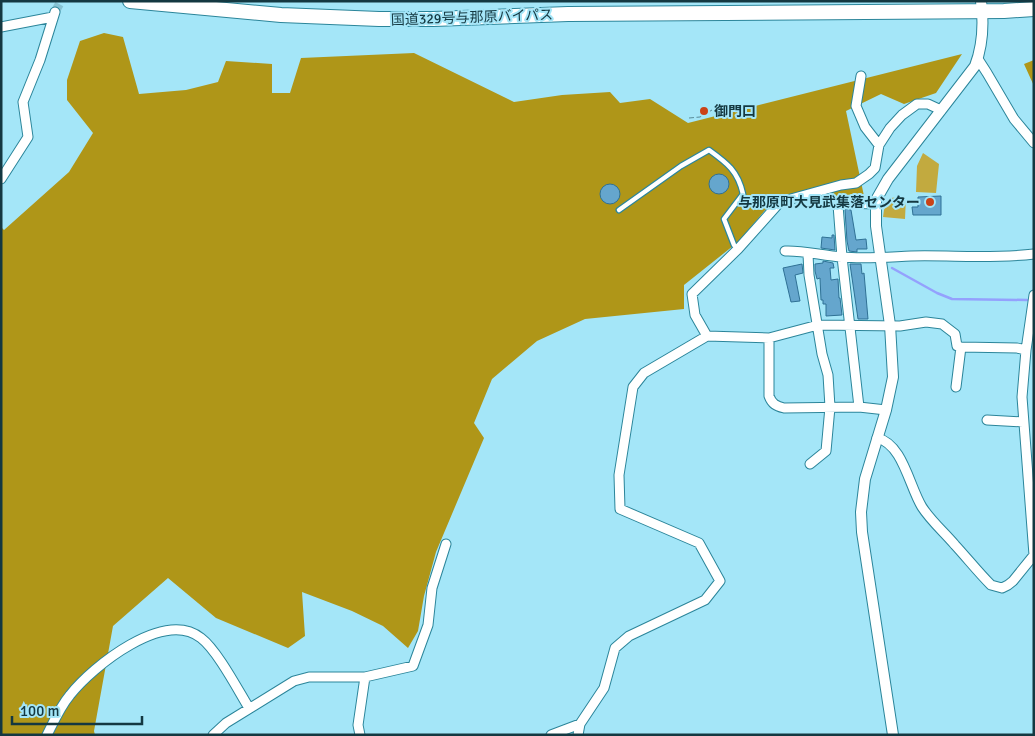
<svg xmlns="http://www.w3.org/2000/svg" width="1035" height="736" viewBox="0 0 1035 736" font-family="Signika,'Noto Sans JP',sans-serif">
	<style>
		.green { fill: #c2aa3f }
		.forest { fill: #af9618 }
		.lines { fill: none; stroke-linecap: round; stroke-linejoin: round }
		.stream { stroke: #94a1fd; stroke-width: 2.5 }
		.building { fill: #65a6cd; stroke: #2f7195 }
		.minor-tunnel { stroke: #87c3d3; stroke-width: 9; stroke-dasharray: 9 4.5; stroke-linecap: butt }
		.service-casing { stroke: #2b859a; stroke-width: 7 }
		.minor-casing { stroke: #2b859a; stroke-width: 11 }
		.tertiary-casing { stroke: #2b859a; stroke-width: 12 }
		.trunk-casing { stroke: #2b859a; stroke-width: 16 }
		.path { stroke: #5a8c99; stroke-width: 1; stroke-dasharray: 5 2.5; stroke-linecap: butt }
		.service { stroke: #fff; stroke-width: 4.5 }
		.minor { stroke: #fff; stroke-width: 9 }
		.tertiary { stroke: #fff; stroke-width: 10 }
		.trunk { stroke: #fff; stroke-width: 14 }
		.poi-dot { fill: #ca4217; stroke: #a4e6f8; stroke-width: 2 }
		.labels { text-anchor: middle; stroke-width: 4; stroke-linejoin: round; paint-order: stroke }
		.street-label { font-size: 14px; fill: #143841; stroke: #a4e6f8 }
		.poi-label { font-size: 14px; font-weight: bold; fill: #143841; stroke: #a4e6f8; text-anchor: start }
	</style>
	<rect width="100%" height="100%" fill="#a4e6f8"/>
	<path class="green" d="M923,153L939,164L936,193L916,192L917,166Z
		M906,197L905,219L883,217L884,210L889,198Z"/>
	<path class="forest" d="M104,33L123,37L139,94L186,90L218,82L226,61L272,64V93H290L301,58L414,53L514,102L562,95L610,92L620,103L650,99L688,123L962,54L936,93L904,104L881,94L846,111L864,196L819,198L778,195L738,242L684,285V309L585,319L537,341L492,379L474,423L484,438L436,552L424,596L418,631L408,648L383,626L352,611L302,592L305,636L288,648L216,618L168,578L113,626L94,731L95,735H1V227L4,230L69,172L93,133L67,100V80L80,41Z
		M1034,60V86L1024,64Z"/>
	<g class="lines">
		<path class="stream" d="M892,268L937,293L952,299L1027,300"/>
	</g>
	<path class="building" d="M709 184a10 10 0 1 1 20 0a10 10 0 1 1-20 0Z
		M600 194a10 10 0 1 1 20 0a10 10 0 1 1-20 0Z
		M941,196V215H913L912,207H918V197Z
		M846,209L851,210L856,240L866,239L867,249H857V252L849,251L847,241L845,210Z
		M832,235H834L835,250L821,248L822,237L832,238Z
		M823,261L833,263L834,268H830L831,280L838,279L839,298H840L842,315L826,316V304H823V300H821L820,278L817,279L815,271V264L823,263Z
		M802,264L803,273L795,275L800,301L791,302L783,268Z
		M850,264H861L862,274L864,273L868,319H858Z"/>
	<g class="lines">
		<path class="minor-tunnel" d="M55,12L61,1"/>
		<defs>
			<path id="service" d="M619,210L681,166L709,150C727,163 738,171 743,194L724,219L734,245L738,249"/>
			<path id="minor" d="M1,27L53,17
				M978,59L987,73L1014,119L1034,143
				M861,76L856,106L865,127L879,145
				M1,179L28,137L23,102L40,60L55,12
				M785,251C802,250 824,256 842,257C865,259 888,257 911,256C952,255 993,259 1034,254
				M808,254L809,275L822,354L828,375L830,407L826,451L810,464
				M707,336L695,315L692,294L738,249L780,202L841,185L856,183L869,174L875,168L879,145L890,128L902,115L917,104H928L941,110
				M769,338V396C772,404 776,406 784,408L859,407L886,410
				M956,387L961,347
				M859,407L842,257L838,205L841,203L876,204
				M987,420L1023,422
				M877,438C903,444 909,486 922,507C931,521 944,532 955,545C967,558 978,572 991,585L1002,588L1008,585L1013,581L1034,555L1022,397L1026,350L1034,295
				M47,735C54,721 60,707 70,695C93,666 164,609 201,638C217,650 238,690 249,708
				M213,735L226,723L294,681L309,677H365L413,666L428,625L432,588L446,544
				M360,735L358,725L365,677
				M551,735L580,724
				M578,735L580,724L604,688L615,648L629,636L705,600L720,581L699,543L620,509L619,475L633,387L644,373L707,336L769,338L818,325L900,326L926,322L942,324L955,334L957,346L961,347L1017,348L1026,350"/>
			<path id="tertiary" d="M893,735L862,532L861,512L865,479L886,410L893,377L890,325L876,226V200L888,179L975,66C983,45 984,24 981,1"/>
			<path id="trunk" d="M130,1L281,15L379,19H433L568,14L1004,11L1034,9"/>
		</defs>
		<use href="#service" class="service-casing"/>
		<use href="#minor" class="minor-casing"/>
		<use href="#tertiary" class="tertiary-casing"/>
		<use href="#trunk" class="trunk-casing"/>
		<path class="path" d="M689,118L700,117L712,110"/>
		<use href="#service" class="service"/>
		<use href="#minor" class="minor"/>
		<use href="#tertiary" class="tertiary"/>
		<use href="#trunk" class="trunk"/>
	</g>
	<g class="poi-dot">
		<circle cx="704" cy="111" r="5"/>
		<circle cx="930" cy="202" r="5"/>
	</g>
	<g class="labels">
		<g class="street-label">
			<text transform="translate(472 17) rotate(-2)" y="5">国道329号与那原バイパス</text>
		</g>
		<g class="poi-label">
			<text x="714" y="116">御門口</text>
			<text x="920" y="207" text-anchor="end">与那原町大見武集落センター</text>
		</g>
	</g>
	<rect width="1035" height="736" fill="none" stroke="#143841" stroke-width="5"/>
	<path d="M12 716v8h130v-8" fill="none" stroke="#143841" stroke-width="2.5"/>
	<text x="20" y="716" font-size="15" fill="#143841" stroke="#a4e6f8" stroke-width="4" paint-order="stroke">100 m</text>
</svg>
